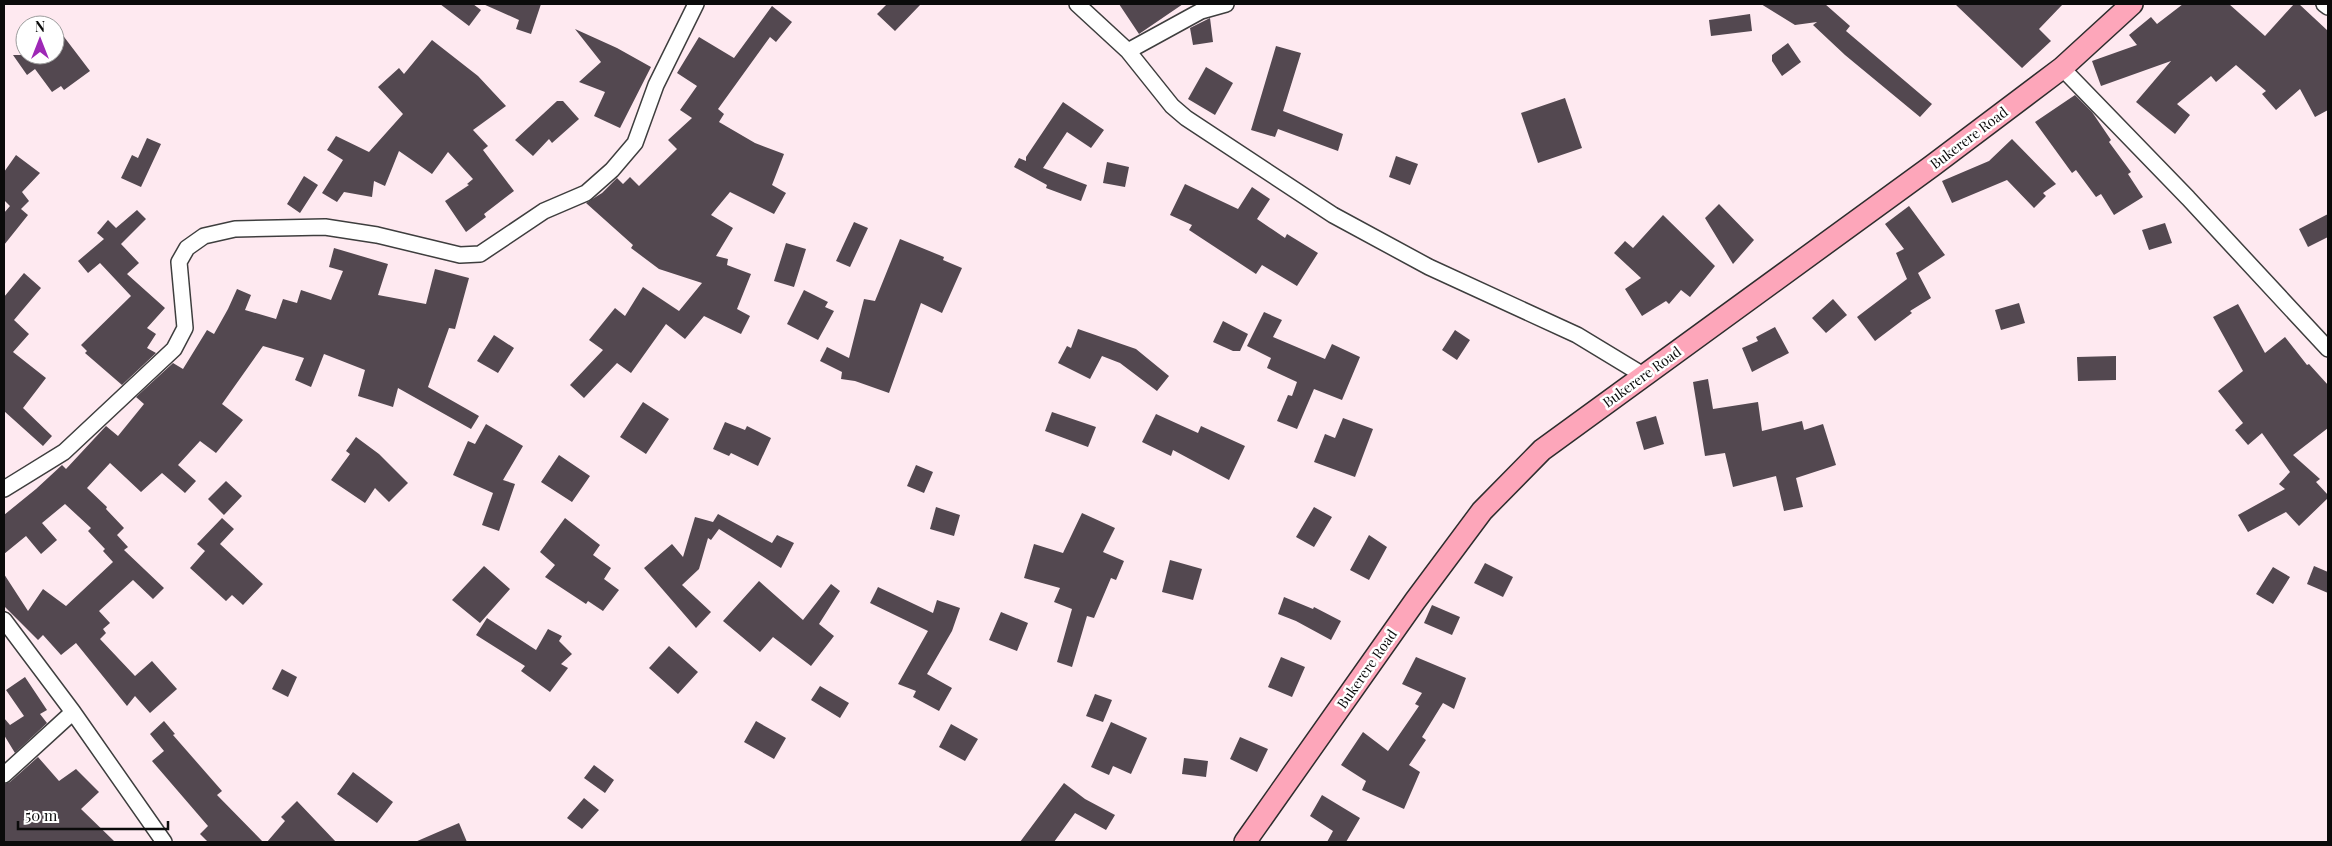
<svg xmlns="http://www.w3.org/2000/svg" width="2332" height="846" viewBox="0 0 2332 846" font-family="'Playfair Display',serif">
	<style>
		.building { fill: #534850 }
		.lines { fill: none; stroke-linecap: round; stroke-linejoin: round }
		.street-casing { stroke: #3e3e3e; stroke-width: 18 }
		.secondary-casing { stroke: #2d2d2d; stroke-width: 24 }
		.street { stroke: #fff; stroke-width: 15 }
		.secondary { stroke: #fda6ba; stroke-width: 21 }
		.labels { text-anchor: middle; stroke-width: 5; stroke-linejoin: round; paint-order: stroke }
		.street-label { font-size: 14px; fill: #0b0b0b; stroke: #fff }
	</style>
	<rect width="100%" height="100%" fill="#fee9f0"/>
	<path class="building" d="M440,4H473L481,10L469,26Z
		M483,4H541L531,34L516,29L519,20Z
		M887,4H921L895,31L877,14Z
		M1119,4H1183L1139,34Z
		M1761,4H1825L1850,26L1846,31L1932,104L1920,117L1845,55L1813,25L1817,22L1795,25Z
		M1955,4H2063L2039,29L2051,41L2022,68Z
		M2183,4H2229L2265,36L2294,4H2299L2328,31V110L2315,117L2300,89L2276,110L2262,94L2266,91L2236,65L2216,82L2211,76L2177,104L2190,115L2175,134L2136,102L2171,61L2101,86L2092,61L2137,45L2129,35L2151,17L2157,24Z
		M772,6L792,22L776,42L770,37L718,109L724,114L719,122L755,143L784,154L772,185L786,193L774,214L730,192L711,215L733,228L716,256L728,259L727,265L751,274L737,309L750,316L741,334L704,316L685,339L666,324L631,373L617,363L584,398L570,385L603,350L589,340L615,308L625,316L643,287L679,311L702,283L659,269L631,248L633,245L586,203L602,193L617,178L623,184L630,177L639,186L677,149L668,140L692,118L680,110L697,86L677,73L699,37L734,58Z
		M1750,14L1752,31L1711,36L1709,20Z
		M1210,18L1213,42L1193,45L1190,28Z
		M55,25L90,71L64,90L61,86L52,92L35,69L27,75L13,55H55Z
		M575,29L617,48L651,67L620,128L594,116L605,92L579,82L601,62Z
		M432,40L478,76L506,106L473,130L488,146L483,150L514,191L484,214L486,217L466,232L445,201L469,185L467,184L473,179L448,152L432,174L399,151L385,186L374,181L372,197L344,192L337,202L322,193L343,160L327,150L336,136L369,152L403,114L378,87L399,68L404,74Z
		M1788,43L1801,62L1782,76L1772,61V55Z
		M1276,46L1301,53L1283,111L1343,134L1338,151L1278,129L1275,137L1251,130Z
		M1206,67L1233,83L1215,115L1188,99Z
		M2075,95L2092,112L2111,140L2109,142L2131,172L2128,174L2143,197L2114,215L2101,194L2096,197L2076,170L2072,173L2035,122Z
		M1565,98L1582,148L1538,163L1521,113Z
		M557,101H563L579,119L552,143L549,139L533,156L515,140Z
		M1063,102L1104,130L1091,148L1067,132L1043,168L1087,185L1081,201L1046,188L1047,185L1014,167L1019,158L1026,161V157Z
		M147,138L161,144L141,187L121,178L132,155L138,158Z
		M2012,139L2056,184L2043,193L2046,196L2034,208L2007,180L1952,203L1942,181L1989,161Z
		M16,155L40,173L22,192L29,201L21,209L28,215L4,245V213L10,206L4,200V172Z
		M1396,156L1418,164L1410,185L1389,177Z
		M1107,162L1129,167L1125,187L1103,183Z
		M304,176L318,185L300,213L287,204Z
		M1185,184L1238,209L1252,187L1270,199L1257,219L1285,238L1287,234L1318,253L1297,286L1262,265L1256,274L1189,230L1192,225L1170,215Z
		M1719,204L1754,240L1733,264L1705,218Z
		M1909,206L1945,255L1918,273L1931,298L1910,311L1912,313L1875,341L1857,317L1907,279L1896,253L1904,249L1885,224Z
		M137,210L146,219L121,244L139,263L127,274L165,308L147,328L156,334L147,348L156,353L122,385L85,353L87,351L81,345L131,296L100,263L88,273L78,261L104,239L97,233L108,220L116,228Z
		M2328,214V237L2308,247L2299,229Z
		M1663,215L1715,266L1690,297L1681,290L1669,304L1666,301L1642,316L1625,289L1641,278L1614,253L1625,241L1633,248Z
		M854,222L868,228L850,267L836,261Z
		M2165,223L2172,243L2149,250L2142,230Z
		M900,239L944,257L943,260L962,268L942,313L921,303L889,393L855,381L841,379L842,372L820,361L827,347L849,358L864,299L875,301Z
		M786,243L806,249L794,287L774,281Z
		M334,248L388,264L378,295L426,304L435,269L469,278L455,329L449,328L428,387L479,416L471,429L398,388L393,407L358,396L365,370L324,354L311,387L295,380L304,358L263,346L222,404L243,420L216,453L200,441L178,465L196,481L185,493L162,473L141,492L110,463L87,488L107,507L106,509L124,528L117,535L128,547L124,550L164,588L153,599L133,580L99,611L110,623L103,629L106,633L100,639L135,676L152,661L177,689L150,713L135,696L127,706L76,643L61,655L43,635L38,640L4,606V574L28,611L43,589L66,606L113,562L103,551L105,549L88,531L91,528L65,504L42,523L57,540L41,554L26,536L4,554V515L36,489L62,465L66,469L106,426L118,436L144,404L136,397L173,363L183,369L207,330L214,334L228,309L237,289L251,295L245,310L276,319L283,299L297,303L301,290L331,300L343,271L329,267Z
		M24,273L41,288L14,320L29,334L13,352L46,378L23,408L52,436L43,446L4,411V297Z
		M804,290L828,302L825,307L834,311L818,340L787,324Z
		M1833,299L1847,315L1826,333L1812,318Z
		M2019,303L2025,323L2001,330L1995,310Z
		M2238,304L2265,353L2285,337L2307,365L2309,364L2328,385V428L2293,455L2320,479L2316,482L2328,495V498L2299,526L2286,512L2248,532L2238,515L2285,489L2279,484L2290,472L2262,433L2248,445L2235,430L2243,423L2218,391L2243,371L2213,317Z
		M1264,312L1282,320L1273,337L1325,359L1332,344L1360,357L1342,400L1314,389L1297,429L1277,421L1288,395L1292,396L1297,382L1267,368L1271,358L1247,346Z
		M1223,321L1248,334L1240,351H1233L1213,342Z
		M1775,327L1789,353L1752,372L1742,348L1758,341L1756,337Z
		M1078,329L1136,349L1169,376L1157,391L1120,363L1102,356L1090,379L1058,363L1067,346L1071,348Z
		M1455,330L1470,340L1457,360L1442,350Z
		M494,335L514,348L498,373L477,361Z
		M2116,356V380L2078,381L2077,357Z
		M1708,379L1713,409L1758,402L1762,431L1802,421L1804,430L1823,424L1836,465L1796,478L1803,507L1784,511L1776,476L1733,487L1725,453L1705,456L1693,382Z
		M643,402L669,419L646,454L620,437Z
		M1052,412L1096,427L1088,447L1045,431Z
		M1156,414L1198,433L1201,426L1245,446L1229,480L1173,450L1171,456L1142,442Z
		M1656,416L1664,444L1644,450L1636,422Z
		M1343,418L1373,429L1355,477L1314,462L1325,434L1335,438Z
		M725,422L745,430L747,426L771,438L758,466L731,453L729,456L713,449Z
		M486,424L523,446L503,480L515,484L499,531L482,525L493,493L453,475L468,441L475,444Z
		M356,437L379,454L408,483L389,502L375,488L365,503L331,480L350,454L346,451Z
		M559,455L590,476L572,502L541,482Z
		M916,465L933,472L924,493L907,486Z
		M226,481L242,496L224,515L208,499Z
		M936,507L960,515L954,536L930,529Z
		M1314,507L1332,517L1314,547L1296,537Z
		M1082,513L1115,528L1103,552L1124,561L1116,580L1111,578L1094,618L1087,616L1072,667L1057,662L1072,609L1054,602L1060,588L1024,578L1034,544L1063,553Z
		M718,514L772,543L777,535L794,543L781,568L719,529L711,540L708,538L699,569L682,585L711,612L696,628L644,568L672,544L683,557L695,517L713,522Z
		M222,518L234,529L220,544L263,584L243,605L232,595L226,601L190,568L205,551L197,544Z
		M565,518L600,545L593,555L611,568L604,579L619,590L603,611L588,601L586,604L545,577L555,565L540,552Z
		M1369,535L1387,547L1369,580L1350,570Z
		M1170,560L1202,569L1193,600L1162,592Z
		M1485,563L1513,577L1503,597L1474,583Z
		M484,566L510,589L480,623L452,600Z
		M2314,566L2328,572V593L2307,584Z
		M2273,567L2290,577L2273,604L2256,594Z
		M759,581L803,620L831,584L840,591L819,624L834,636L811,666L773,637L760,652L723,621Z
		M878,587L933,613L937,600L960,608L952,631L927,674L952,688L939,711L913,697L916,691L898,684L928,631L870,603Z
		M1284,597L1313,609L1314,607L1341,621L1331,640L1296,621L1278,614Z
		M1432,605L1460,617L1452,635L1424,623Z
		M1001,612L1028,623L1017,651L989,640Z
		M487,618L536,650L548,629L562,636L559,641L572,654L561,664L568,668L550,692L521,671L525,666L476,635Z
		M669,646L698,672L678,694L649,668Z
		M1281,657L1305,667L1292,697L1268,687Z
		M1416,657L1466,678L1454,709L1443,703L1422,737L1426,740L1409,765L1420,772L1404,809L1362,790L1366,781L1341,765L1363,732L1388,751L1419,706L1415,704L1422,693L1402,684Z
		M282,669L297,677L288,697L272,689Z
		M25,677L47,710L40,714L47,723L15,753L4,735V718L10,725L24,716L6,690Z
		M820,686L849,703L840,718L811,700Z
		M1095,694L1112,700L1103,722L1086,716Z
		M164,721L175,734L173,735L222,791L217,795L263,842H208L200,834L208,826L152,761L164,751L150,734Z
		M756,721L786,738L774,759L744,742Z
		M1111,722L1147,738L1131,774L1113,766L1109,775L1091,767Z
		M951,724L978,739L965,761L939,747Z
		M1240,737L1268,749L1257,772L1230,759Z
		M38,757L59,781L76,769L99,792L81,809L115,842H4V784L10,782Z
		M1184,758L1208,761L1206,777L1182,774Z
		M594,765L614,780L605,793L584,778Z
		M353,772L393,802L377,823L337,794Z
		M1064,783L1085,799L1115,815L1106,830L1075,813L1054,842H1020Z
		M1322,795L1360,818L1346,842H1327L1333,831L1310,816Z
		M584,798L599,810L582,829L567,818Z
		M297,801L336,842H267L285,821L281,817Z
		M459,823L467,842H415Z"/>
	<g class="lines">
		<defs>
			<path id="street" d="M1077,4L1128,51L1172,106L1186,118L1333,215L1429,267L1577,335L1643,375
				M2324,4L2328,7
				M1128,51L1201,11L1226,4
				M2062,68L2188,198L2328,349
				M4,489L64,452L174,349L185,328L179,262L187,248L204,236L235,229L325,227L377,235L460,255L480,254L544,211L586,193L612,170L635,143L656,85L696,4
				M4,620L73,712L164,842
				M4,775L73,712"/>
			<path id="secondary" d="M1245,842L1415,601L1482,511L1542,450L1932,166L2062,68L2132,4"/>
		</defs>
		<use href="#street" class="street-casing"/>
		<use href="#secondary" class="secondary-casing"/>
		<use href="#street" class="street"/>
		<use href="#secondary" class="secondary"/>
	</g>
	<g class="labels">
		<g class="street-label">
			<text transform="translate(1969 138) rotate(-37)" y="5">Bukerere Road</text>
			<text transform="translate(1642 377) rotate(-36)" y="5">Bukerere Road</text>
			<text transform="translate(1367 669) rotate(-55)" y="5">Bukerere Road</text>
		</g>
	</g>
	<rect width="2332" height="846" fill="none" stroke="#0b0b0b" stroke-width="10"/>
	<g transform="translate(40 40)"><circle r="24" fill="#ffffff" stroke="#9d9d9d"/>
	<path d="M0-4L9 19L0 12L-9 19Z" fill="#9e28b6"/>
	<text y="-8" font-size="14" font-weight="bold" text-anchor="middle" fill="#0b0b0b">N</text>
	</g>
	<path d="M18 821v8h150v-8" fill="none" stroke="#0b0b0b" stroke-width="2.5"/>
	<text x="25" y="821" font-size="15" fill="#0b0b0b" stroke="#ffffff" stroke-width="4" paint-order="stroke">50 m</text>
</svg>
